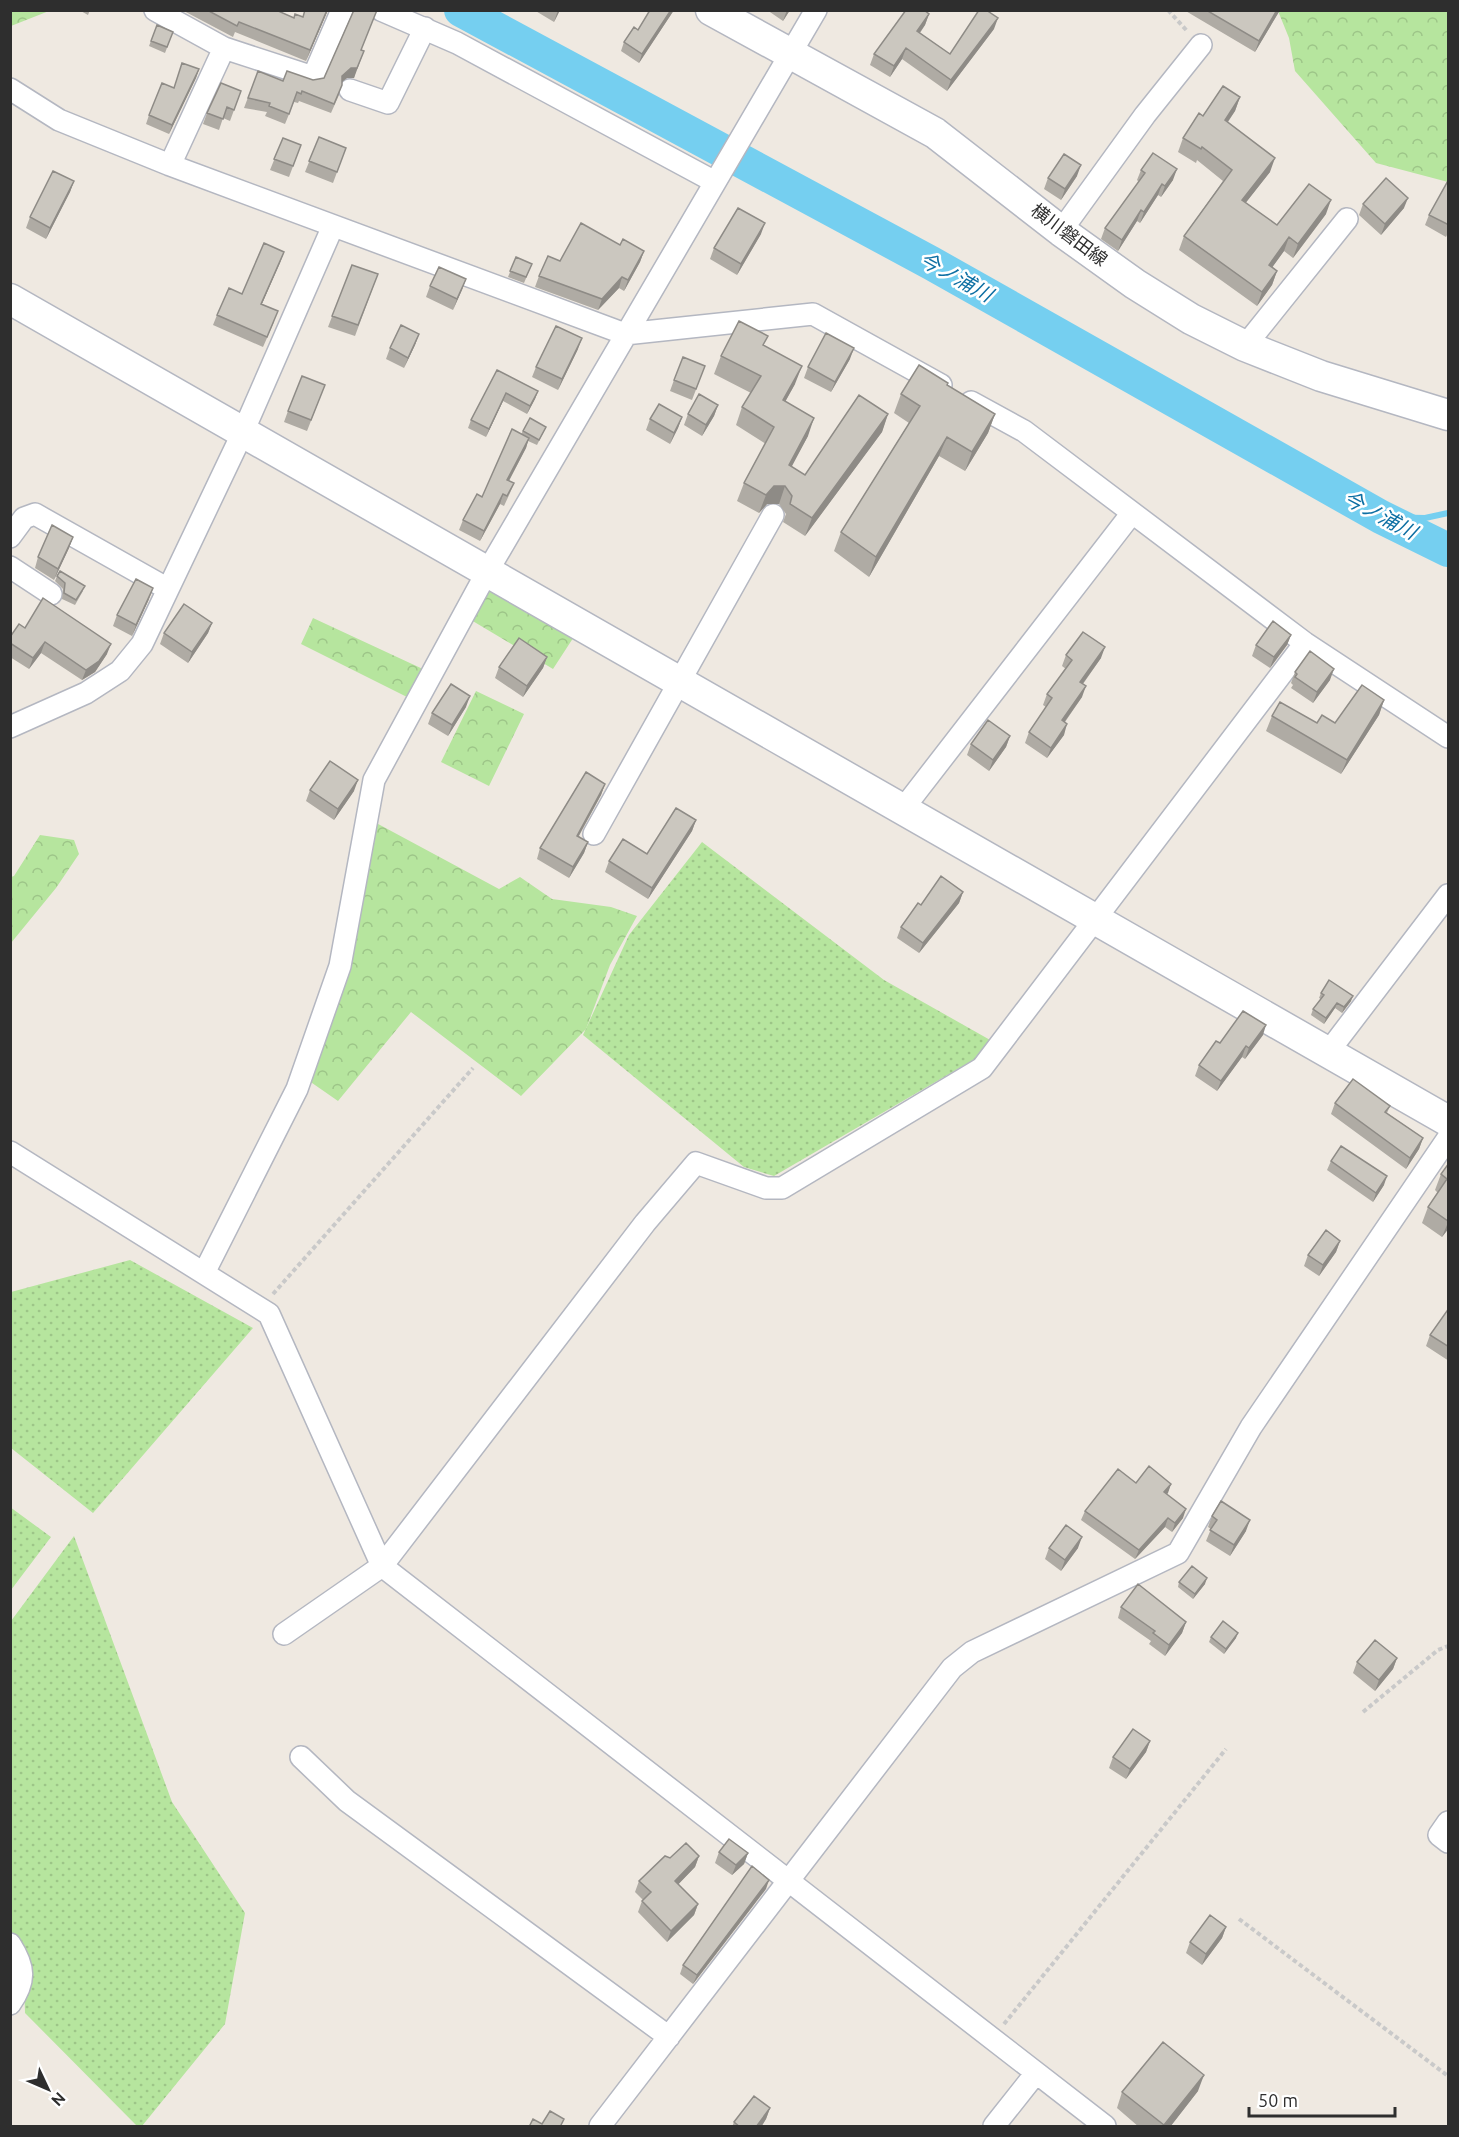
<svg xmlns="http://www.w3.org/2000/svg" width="1459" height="2137" viewBox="0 0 1459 2137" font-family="Ubuntu,'Noto Sans JP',sans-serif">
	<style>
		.grass { fill: url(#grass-dots) }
		.forest { fill: url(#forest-crowns) }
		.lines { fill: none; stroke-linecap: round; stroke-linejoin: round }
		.stream { stroke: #75cff0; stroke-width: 6 }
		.river { stroke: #75cff0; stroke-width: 34 }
		.street-casing { stroke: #b4b7c1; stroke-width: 24 }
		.secondary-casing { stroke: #b4b7c1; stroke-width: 33 }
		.path { stroke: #c9c9c9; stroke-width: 4; stroke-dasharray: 4.5 3; stroke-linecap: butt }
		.street { stroke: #fff; stroke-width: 21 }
		.secondary { stroke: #fff; stroke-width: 30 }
		.wall { fill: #afaba4 }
		.shaded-wall { fill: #8e8b86 }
		.building { fill: #cbc7bf; stroke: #8e8b86; stroke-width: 1.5 }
		.labels { text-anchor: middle; stroke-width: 5; stroke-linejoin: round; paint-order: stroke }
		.street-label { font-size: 18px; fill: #2e2e2e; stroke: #fff }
		.water-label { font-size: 20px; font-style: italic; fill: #0d6fa3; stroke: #fff }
	</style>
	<defs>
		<pattern id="grass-dots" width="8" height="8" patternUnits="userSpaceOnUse" patternTransform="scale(1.5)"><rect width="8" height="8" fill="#b6e59e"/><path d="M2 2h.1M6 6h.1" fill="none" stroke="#9dc588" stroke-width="1.8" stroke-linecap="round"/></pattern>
		<pattern id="forest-crowns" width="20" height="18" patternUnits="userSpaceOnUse" patternTransform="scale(1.5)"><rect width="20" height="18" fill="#b6e59e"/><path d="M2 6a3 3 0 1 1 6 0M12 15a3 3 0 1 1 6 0" fill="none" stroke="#9dc588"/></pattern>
	</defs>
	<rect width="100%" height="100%" fill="#efe9e1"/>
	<path class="grass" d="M702,842L884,980L999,1045L774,1176L744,1167L583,1035L629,935Z
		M130,1260L253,1328L93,1513L11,1448V1292Z
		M10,1507L51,1537L11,1590H10Z
		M74,1536L172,1802L245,1913L225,2024L142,2126H137L25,2013L24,1978L11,1946V1621Z"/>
	<path class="forest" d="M11,10H49V11L11,26Z
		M1278,11H1448V182L1376,163L1295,71L1289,38Z
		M489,576L579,629L553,669L466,617Z
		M313,618L425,670L409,698L301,644Z
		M476,691L524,714L489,786L441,762Z
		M367,818L499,889L520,877L552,899L611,907L637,916L610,965L586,1029L521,1096L411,1012L338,1101L302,1076Z
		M40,835L74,840L79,854L56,888L11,943V877L14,876Z"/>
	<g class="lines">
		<path class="stream" d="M1381,517L1425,518L1448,513"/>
		<path class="river" d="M461,10L931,263L1381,517L1448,550"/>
		<defs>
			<path id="street" d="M155,10L224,48L313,77L342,10
				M381,10L457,43L715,182
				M10,89L59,120L170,165L625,334L813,314L941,385
				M350,90L388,103L425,28
				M170,165L224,48
				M1061,231L1145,115L1201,45
				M1245,346L1347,219
				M971,402L1024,431L1305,643L1448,737
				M10,537L24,518L35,514L168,589
				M10,567L51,594
				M10,727L86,693L120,671L142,644L243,432L333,226
				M903,809L1132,513
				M594,834L773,515
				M1329,1051L1448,895
				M10,1152L269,1314L382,1566L1105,2126
				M204,1273L297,1089L340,966L374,780L487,572L816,10
				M284,1634L382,1566L645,1223L696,1163L766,1188H782L982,1068L1305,643
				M301,1757L347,1801L669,2037
				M1448,1822L1439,1835L1448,1842
				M10,1944C25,1967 26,1981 10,2004
				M600,2126L952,1668L972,1652L1178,1553L1251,1427L1448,1138
				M994,2126L1036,2073"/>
			<path id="secondary" d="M711,10L935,133L1061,231L1135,284L1191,319L1245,346L1321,376L1448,415
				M10,299L1448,1121"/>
		</defs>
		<use href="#street" class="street-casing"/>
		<use href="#secondary" class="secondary-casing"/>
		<path class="path" d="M1168,10L1188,32
			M273,1294L473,1068
			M1363,1712L1438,1650L1448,1646
			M1239,1919L1448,2076
			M1004,2024L1226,1749"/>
		<use href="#street" class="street"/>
		<use href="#secondary" class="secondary"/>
	</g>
	<path class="wall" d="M79,10H90L88,15Z
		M182,10H276L294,18L303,17L305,10H328L306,61L235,32L233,37Z
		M534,10H560L554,22Z
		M650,10H674L639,63L621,51L624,42L638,30Z
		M767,10H790L783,21Z
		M1184,10H1280L1255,52Z
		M929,14L925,25L920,33L950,54L994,29L947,91L902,59L890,77L870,65L874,54Z
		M157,25L173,32L165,53L149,46Z
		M361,50L354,78H347L342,82L339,95L331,113L299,101L298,103L294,102L285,124L265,116L267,112L244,108L258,71L283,81L313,80L324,78Z
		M199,69L196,78L169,134L146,124L149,115L173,88Z
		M241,91L230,121L223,118L219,130L203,124L207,113Z
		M1240,97L1235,111L1228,122L1270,172L1245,203L1277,225L1326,214L1293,258L1284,251L1272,267L1277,271L1272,285L1257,306L1179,250L1184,236L1223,181L1197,160L1196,163L1178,152L1183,138L1203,116Z
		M319,137L346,148L333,183L305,172Z
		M283,138L301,145L289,177L270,170Z
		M1141,170L1173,180L1161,197L1158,195L1140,223L1137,221L1118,251L1101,239L1105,228L1139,182L1137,180Z
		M1077,176L1061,200L1044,189L1048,178Z
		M1449,179V231L1446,237L1425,225L1429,215Z
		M74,181L70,192L46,239L26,228L30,217Z
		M1363,204L1404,208L1381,235L1359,215Z
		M761,234L737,275L710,259L714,248Z
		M620,245L644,251L640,262L624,291L619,288L598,310L535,287L539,276L560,261Z
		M284,252L262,304L274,322L263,347L213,325L217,315L242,294Z
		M516,257L532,264L524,283L508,277Z
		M352,265L378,274L355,336L328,327Z
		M466,279L453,310L426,297L430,286Z
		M419,334L415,345L404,368L386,359L390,348Z
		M765,346L795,384L785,402L808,436L791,466L805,475L888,414L882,432L805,536L783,522L786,514L779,504H767L759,513L737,501L744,483L766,444L736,425L742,407L751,393L714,374L721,356Z
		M578,349L558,390L532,377L536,367Z
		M850,359L831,392L804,378L808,367Z
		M705,366L692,400L670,391L674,380Z
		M497,370L538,391L535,399L527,414L503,401L486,437L468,428L471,420Z
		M325,385L307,431L284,422L288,411Z
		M947,385L995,414L988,433L965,471L939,456L869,577L834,551L841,532L909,423L894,413L901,394Z
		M718,405L714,416L702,436L684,425L688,414Z
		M682,417L678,428L670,444L646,430L650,419Z
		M546,427L537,445L528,441L526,448L509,481L514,483L510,493L504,506L500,504L480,541L459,530L463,520L482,497L523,431Z
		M73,537L69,548L54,580L35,568L38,557Z
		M57,576L83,591L75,605L62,599L63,589L55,581Z
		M149,599L132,636L113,626L117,615Z
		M212,623L208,633L188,663L160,644L164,633Z
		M25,628L107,654L95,672L82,680L41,653L29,669L10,657V637Z
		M1291,635L1287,645L1270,668L1252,656L1256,645Z
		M1066,655L1101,658L1083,684L1082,697L1065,722L1064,735L1047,758L1025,743L1029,732L1046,707L1043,705L1047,694L1066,669L1062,666Z
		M547,657L543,668L523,697L495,678L499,667Z
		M1295,672L1330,680L1313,703L1291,688L1293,685L1291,683Z
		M1384,700L1379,715L1341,774L1266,731L1272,716L1317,723H1335Z
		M466,707L448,736L428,724L432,713Z
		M1010,736L1006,747L989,771L967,755L971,744Z
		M605,784L601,795L579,836L588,842L584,853L569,878L537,859L540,848Z
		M310,790L354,791L334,820L306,801Z
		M696,820L692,831L648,899L605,872L609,861L647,854Z
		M963,892L959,903L919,953L897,938L901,927L921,905Z
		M1321,993L1351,1001L1342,1013L1335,1008L1324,1024L1311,1015L1313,1009L1321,999L1319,998Z
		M1263,1035L1245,1059L1242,1057L1217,1091L1195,1076L1199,1065L1220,1043Z
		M1335,1103L1390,1106L1387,1113L1423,1138L1419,1149L1406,1169L1331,1114Z
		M1331,1161L1384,1185L1373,1202L1327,1170Z
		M1449,1163V1228L1442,1237L1422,1223L1428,1207L1438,1193L1435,1190L1441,1174Z
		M1340,1241L1336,1252L1319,1276L1304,1266L1308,1255Z
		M1449,1308V1361L1426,1346L1430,1335Z
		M1136,1483L1171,1484L1167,1494L1183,1518L1172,1532L1165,1527L1135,1559L1081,1520L1085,1511Z
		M1212,1516L1246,1531L1230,1556L1206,1541L1211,1529L1208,1527Z
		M1049,1548H1078L1061,1571L1045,1559Z
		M1179,1582L1205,1584L1193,1599L1178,1587Z
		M1121,1607L1186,1622L1182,1633L1165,1656L1149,1644L1151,1641L1118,1618Z
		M1211,1637L1236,1638L1224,1654L1209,1642Z
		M1397,1658L1393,1669L1375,1691L1353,1673L1357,1662Z
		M1150,1741L1146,1752L1126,1779L1109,1768L1113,1757Z
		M719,1852L748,1853L744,1864L732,1875L715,1863Z
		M699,1856L695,1867L678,1884L698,1904L694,1915L667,1942L638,1912L642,1901L643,1900L635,1892L639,1881L670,1858Z
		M766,1889L693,1984L680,1974L683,1965Z
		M1226,1927L1222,1938L1202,1965L1186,1953L1190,1942Z
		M1198,2091L1170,2127H1139L1117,2108L1122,2092Z
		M770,2108L766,2119L761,2127H732L734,2122Z"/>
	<path class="shaded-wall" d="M327,10H328L306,61L310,50Z
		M558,10H560L554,22Z
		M671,10H674L639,63L642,54Z
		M787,10H790L783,21Z
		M1277,10H1280L1255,52L1259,41Z
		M929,14L925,25L913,42L917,31Z
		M998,18L994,29L947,91L951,80Z
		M906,48L902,59L890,77L894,66Z
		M364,51L354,78H347L338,85L342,76L351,68Z
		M199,69L196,78L169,134L172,125Z
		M1240,97L1235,111L1220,133L1225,120Z
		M1275,158L1270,172L1237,214L1242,200Z
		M1081,165L1077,176L1061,200L1065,189Z
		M1177,169L1173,180L1161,197L1165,186Z
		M74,181L70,192L46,239L50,228Z
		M1162,184L1158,195L1140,223L1144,212Z
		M1408,198L1404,208L1381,235L1385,224Z
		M1331,200L1326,214L1293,258L1298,244Z
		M1141,210L1137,221L1118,251L1122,240Z
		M765,223L761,234L737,275L741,264Z
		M1289,237L1284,251L1264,279L1269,265Z
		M644,251L640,262L624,291L628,280Z
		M284,252L280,263L257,315L261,304Z
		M1277,271L1272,285L1257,306L1262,292Z
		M622,277L619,288L598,310L602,299Z
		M466,279L462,290L453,310L457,299Z
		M419,334L415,345L404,368L408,358Z
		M582,338L578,349L558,390L562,379Z
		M854,348L850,359L831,392L835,382Z
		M802,366L795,384L776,418L783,400Z
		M538,391L535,399L527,414L530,406Z
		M506,393L503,401L486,437L489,429Z
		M718,405L714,416L702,436L706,425Z
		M888,414L882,432L805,536L812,518Z
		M995,414L988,433L965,471L972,452Z
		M682,417L678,428L670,444L674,433Z
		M814,418L808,436L783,483L789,465Z
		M947,437L939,456L869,577L876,557Z
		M529,438L526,448L504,490L507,480Z
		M774,486H785L779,504H767L759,513L766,495Z
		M503,494L500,504L480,541L484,531Z
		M73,537L69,548L54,580L58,569Z
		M153,588L149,599L132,636L136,625Z
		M212,623L208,633L188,663L192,652Z
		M1291,635L1287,645L1270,668L1274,657Z
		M45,642L41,653L29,669L33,658Z
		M111,644L107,654L95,672L82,680L86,670Z
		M1105,647L1101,658L1076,693L1080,682Z
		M547,657L543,668L523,697L527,686Z
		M1334,669L1330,680L1313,703L1317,692Z
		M1086,686L1082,697L1058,731L1062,720Z
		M470,696L466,707L448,736L452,725Z
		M1384,700L1379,715L1341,774L1347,760Z
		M1067,724L1064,735L1047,758L1051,748Z
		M1010,736L1006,747L989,771L993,760Z
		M358,780L354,791L334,820L338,809Z
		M605,784L601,795L573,846L577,836Z
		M696,820L692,831L648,899L652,888Z
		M588,842L584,853L569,878L573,867Z
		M963,892L959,903L919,953L923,943Z
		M1353,996L1351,1001L1342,1013L1344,1007Z
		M1337,1003L1335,1008L1324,1024L1326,1018Z
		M1266,1025L1263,1035L1245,1059L1249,1048Z
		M1246,1046L1242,1057L1217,1091L1221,1081Z
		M1423,1138L1419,1149L1406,1169L1410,1158Z
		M1387,1176L1384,1185L1373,1202L1376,1193Z
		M1449,1220V1228L1442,1237Z
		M1340,1241L1336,1252L1319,1276L1323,1265Z
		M1171,1484L1168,1493L1161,1501L1164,1492Z
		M1186,1509L1183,1518L1172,1532L1175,1523Z
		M1168,1518L1165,1527L1135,1559L1139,1550Z
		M1250,1520L1246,1531L1230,1556L1234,1545Z
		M1082,1537L1078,1548L1061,1571L1065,1560Z
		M1207,1578L1205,1584L1193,1599L1195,1594Z
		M1186,1622L1182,1633L1165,1656L1169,1645Z
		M1238,1633L1236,1638L1224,1654L1226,1649Z
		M1397,1658L1393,1669L1375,1691L1379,1680Z
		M1150,1741L1146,1752L1126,1779L1130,1769Z
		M748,1853L744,1864L732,1875L736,1865Z
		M699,1856L695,1867L671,1892L675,1881Z
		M769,1880L766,1889L693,1984L697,1975Z
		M698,1904L694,1915L667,1942L671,1931Z
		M1226,1927L1222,1938L1202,1965L1206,1954Z
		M1204,2075L1198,2091L1170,2127H1163Z
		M770,2108L766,2119L761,2127H756Z"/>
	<path class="building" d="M207,10H276L294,18L295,14L303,17L305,10H327L310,50L239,22L237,26Z
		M354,10H377L361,50L364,51L357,68H351L342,76V85L334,104L302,91L301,94L297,92L289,114L269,106L270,103L248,98L258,71L283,81L287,71L313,80L324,78Z
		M650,10H671L642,54L624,42L634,27L638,30Z
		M906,10H924L929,14L917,31L950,54L979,10H986L998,18L951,80L906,48L894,66L874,54Z
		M1206,10H1277L1259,41Z
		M157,25L173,32L167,47L151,41Z
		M182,63L199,69L172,125L149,115L162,83L174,88Z
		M221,83L241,91L234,110L227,107L223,119L207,113Z
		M1223,86L1240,97L1225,120L1275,158L1242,200L1277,225L1309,184L1331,200L1298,244L1289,237L1269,265L1277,271L1262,292L1184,236L1232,170L1202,147L1201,149L1183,138L1199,113L1203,116Z
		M319,137L346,148L337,172L309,161Z
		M283,138L301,145L293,166L274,159Z
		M1153,153L1177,169L1165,186L1162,184L1144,212L1141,210L1122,240L1105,228L1145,173L1141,170Z
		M1064,154L1081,165L1065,189L1048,178Z
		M53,171L74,181L50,228L30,217Z
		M1386,178L1408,198L1385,224L1363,204Z
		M1449,179V225L1429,215Z
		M738,208L765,223L741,264L714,248Z
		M581,223L620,245L623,239L644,251L628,280L622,277L602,299L539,276L548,256L560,261Z
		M264,243L284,252L261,304L278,311L267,337L217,315L229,288L242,294Z
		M516,257L532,264L526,277L510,271Z
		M352,265L378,274L358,325L332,316Z
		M439,267L466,279L457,299L430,286Z
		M739,321L768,336L763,345L802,366L783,400L814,418L789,465L805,475L859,395L888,414L812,518L790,504L792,496L785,486H774L766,495L744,483L774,427L742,407L761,376L721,356Z
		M401,325L419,334L408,358L390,348Z
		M556,326L582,338L562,379L536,367Z
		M826,333L854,348L835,382L808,367Z
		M683,357L705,366L696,389L674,380Z
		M919,365L948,383L947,385L995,414L972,452L947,437L876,557L841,532L920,406L901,394Z
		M497,370L538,391L530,406L506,393L489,429L471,420Z
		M302,376L325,385L311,420L288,411Z
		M699,394L718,405L706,425L688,414Z
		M659,404L682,417L674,433L650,419Z
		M530,418L546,427L539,440L523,431Z
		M512,429L529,438L507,480L514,483L507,496L503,494L484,531L463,520L477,494L482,497Z
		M52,525L73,537L58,569L38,557Z
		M60,571L85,586L76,600L64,593L65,583L57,576Z
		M136,579L153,588L136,625L117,615Z
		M43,598L111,644L99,661L86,670L45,642L33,658L10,643V637L19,624L25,628Z
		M184,604L212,623L192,652L164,633Z
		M1273,621L1291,635L1274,657L1256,645Z
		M1083,632L1105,647L1080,682L1086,686L1062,720L1067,724L1051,748L1029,732L1052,698L1047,694L1072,660L1066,655Z
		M519,638L547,657L527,686L499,667Z
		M1310,651L1334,669L1317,692L1295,677L1297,674L1295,672Z
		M451,684L470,696L452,725L432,713Z
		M1362,685L1384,700L1347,760L1272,716L1280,702L1317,723L1322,715L1335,723Z
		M988,720L1010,736L993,760L971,744Z
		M330,761L358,780L338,809L310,790Z
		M586,772L605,784L577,836L588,842L573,867L540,848Z
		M676,808L696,820L652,888L609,861L623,839L647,854Z
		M941,876L963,892L923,943L901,927L918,903L921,905Z
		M1329,980L1353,996L1344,1007L1337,1003L1326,1018L1313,1009L1324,995L1321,993Z
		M1243,1011L1266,1025L1249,1048L1246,1046L1221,1081L1199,1065L1216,1041L1220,1043Z
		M1353,1079L1390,1106L1385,1112L1423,1138L1410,1158L1335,1103Z
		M1341,1146L1387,1176L1376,1193L1331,1161Z
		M1449,1163V1220L1448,1221L1428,1207L1447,1179L1441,1174Z
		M1326,1230L1340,1241L1323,1265L1308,1255Z
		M1449,1308V1347L1430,1335Z
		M1149,1466L1171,1484L1164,1492L1186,1509L1175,1523L1168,1518L1139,1550L1085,1511L1118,1469L1136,1483Z
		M1221,1501L1250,1520L1234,1545L1210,1530L1217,1520L1212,1516Z
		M1066,1525L1082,1537L1065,1560L1049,1548Z
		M1192,1566L1207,1578L1195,1594L1179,1582Z
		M1138,1584L1186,1622L1169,1645L1153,1633L1155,1631L1121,1607Z
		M1223,1621L1238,1633L1226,1649L1211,1637Z
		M1375,1640L1397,1658L1379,1680L1357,1662Z
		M1133,1729L1150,1741L1130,1769L1113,1757Z
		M729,1839L748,1853L736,1865L719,1852Z
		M686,1843L699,1856L675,1881L698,1904L671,1931L642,1901L651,1892L639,1881L665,1856L670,1858Z
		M752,1866L769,1880L697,1975L683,1965Z
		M1210,1915L1226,1927L1206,1954L1190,1942Z
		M1163,2042L1204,2075L1164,2125L1122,2092Z
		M754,2096L770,2108L756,2127H740L734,2122Z
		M550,2111L564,2119L560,2127H529L533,2119L542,2124Z"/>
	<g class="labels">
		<g class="street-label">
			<text transform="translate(1069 235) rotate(37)" y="6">横川磐田線</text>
		</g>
		<g class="water-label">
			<text transform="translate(956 277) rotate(29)" y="7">今ノ浦川</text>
			<text transform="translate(1380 515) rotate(28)" y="7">今ノ浦川</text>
		</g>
	</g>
	<rect width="1459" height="2137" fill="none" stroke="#2e2e2e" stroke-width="24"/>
	<g transform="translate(48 2089) rotate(134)" stroke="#ffffff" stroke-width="4.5" paint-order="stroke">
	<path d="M0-4.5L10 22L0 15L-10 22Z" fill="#2e2e2e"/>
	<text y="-9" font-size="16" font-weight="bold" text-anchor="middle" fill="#2e2e2e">N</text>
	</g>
	<path d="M1249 2107v9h146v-9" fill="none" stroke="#2e2e2e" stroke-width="3"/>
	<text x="1258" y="2107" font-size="18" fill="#2e2e2e" stroke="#ffffff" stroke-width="4.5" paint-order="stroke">50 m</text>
</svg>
